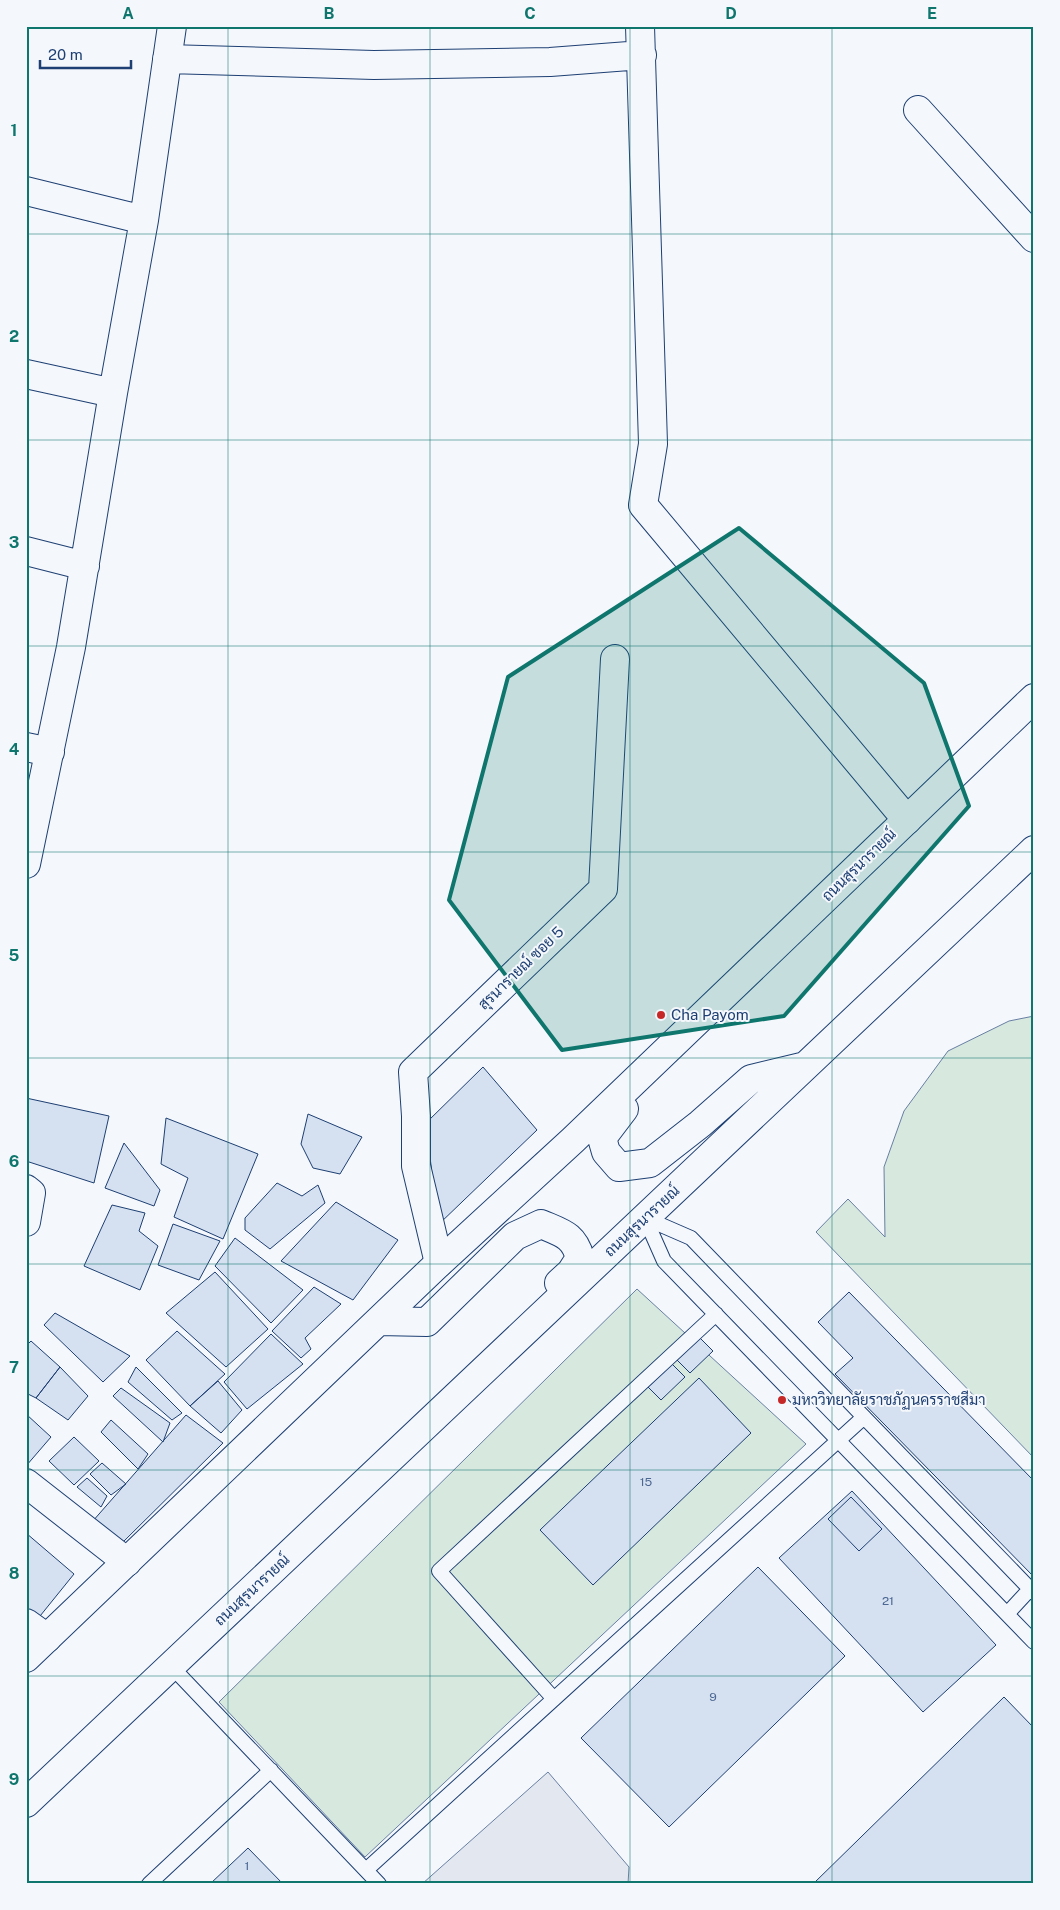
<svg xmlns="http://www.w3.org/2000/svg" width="1060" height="1910" viewBox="0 0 1060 1910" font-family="'Public Sans',Sarabun,sans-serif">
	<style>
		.green { fill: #d7e8df; stroke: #687fa3 }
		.parking { fill: #e3e8f0; stroke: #687fa3 }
		.building { fill: #d5e0f0; stroke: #1d3f73 }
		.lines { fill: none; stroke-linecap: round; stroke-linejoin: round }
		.lane-casing { stroke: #1d3f73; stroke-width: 16 }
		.street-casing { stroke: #1d3f73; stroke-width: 30 }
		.primary-casing { stroke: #1d3f73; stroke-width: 30 }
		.lane { stroke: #f4f7fb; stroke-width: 14 }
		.street { stroke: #f4f7fb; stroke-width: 28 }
		.primary { stroke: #f4f7fb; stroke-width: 28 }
		.marked { fill: #0f766e; fill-opacity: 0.2; stroke: #0f766e; stroke-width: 4; stroke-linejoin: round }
		.grid { fill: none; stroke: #0f766e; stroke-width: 1; stroke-opacity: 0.55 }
		.poi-dot { fill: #c62828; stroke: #f4f7fb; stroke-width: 2 }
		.labels { text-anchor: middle; stroke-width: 4; stroke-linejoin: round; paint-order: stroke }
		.number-label { font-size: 12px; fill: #4b6792 }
		.street-label { font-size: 15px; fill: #1d3f73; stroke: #f4f7fb }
		.poi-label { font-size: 15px; fill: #1d3f73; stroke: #f4f7fb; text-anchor: start }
		.neatline { fill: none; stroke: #0f766e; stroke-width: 2 }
		.grid-label { font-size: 16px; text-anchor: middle; font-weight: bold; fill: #0f766e }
	</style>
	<rect width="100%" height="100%" fill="#f4f7fb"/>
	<path class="green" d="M1034,1016V1458L816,1232L848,1199L885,1237L884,1167L904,1111L948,1051L1009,1021Z
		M637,1289L806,1444L365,1857L219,1702Z"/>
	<path class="parking" d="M548,1772L629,1867L628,1884H422Z"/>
	<path class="building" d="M483,1067L537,1130L438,1225L426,1123Z
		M26,1098L109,1116L94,1183L26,1161Z
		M308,1114L362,1137L340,1174L313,1168L301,1144Z
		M166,1118L258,1154L223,1239L174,1217L188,1178L161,1164Z
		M124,1143L160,1190L154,1206L105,1188Z
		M277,1183L302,1196L318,1185L325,1203L270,1249L245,1230V1218Z
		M336,1202L398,1240L353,1300L281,1261Z
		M112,1205L145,1213L139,1231L158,1246L140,1290L84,1266Z
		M173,1224L220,1241L199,1280L158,1265Z
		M235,1238L303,1290L271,1323L215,1266Z
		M215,1272L268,1329L226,1367L166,1313Z
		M314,1287L341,1304L305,1338L311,1349L301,1358L272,1331Z
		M849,1292L1034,1481V1577L835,1374L853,1358L818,1322Z
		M55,1313L130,1356L103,1382L44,1325Z
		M177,1331L225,1374L190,1406L146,1360Z
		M271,1334L303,1364L247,1409L224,1382Z
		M700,1338L713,1351L690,1373L677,1360Z
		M31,1341L60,1367L36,1398L26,1393V1346Z
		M672,1364L685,1377L661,1400L648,1387Z
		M60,1367L88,1396L68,1420L36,1398Z
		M136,1367L182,1413L172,1420L128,1382Z
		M699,1378L751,1433L593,1585L540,1530Z
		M218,1381L242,1410L221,1433L190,1406Z
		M121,1388L170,1423L163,1442L113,1396Z
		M26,1414L51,1437L26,1466Z
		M186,1415L223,1443L119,1546L92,1522Z
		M111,1420L148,1454L138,1469L101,1432Z
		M74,1437L99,1461L74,1485L49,1461Z
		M102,1463L126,1484L111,1495L90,1474Z
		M87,1478L107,1496L101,1507L77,1487Z
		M852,1491L996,1645L923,1712L779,1558Z
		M851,1497L882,1529L859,1551L828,1519Z
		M26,1533L74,1574L36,1621L26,1613Z
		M758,1567L845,1656L669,1827L581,1738Z
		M1004,1697L1034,1728V1884H813Z
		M248,1848L283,1884H210Z"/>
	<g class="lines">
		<defs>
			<path id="lane" d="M645,1218L664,1261L1034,1642
				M645,1218L691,1238L1034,1593
				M1007,1614L1030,1589
				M171,1666L379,1884
				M554,1699L439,1571L716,1314
				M366,1870L864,1417
				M149,1884L271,1770"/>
			<path id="street" d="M640,26L653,444L643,505L907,820
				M167,59L374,65L550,62L642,55
				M918,110L1034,238
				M26,191L144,220
				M26,374L113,393
				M26,551L85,566
				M26,747L50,752
				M26,864L71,647L113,393L144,220L172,26
				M26,1189L31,1193L26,1222
				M439,1263L416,1166V1116L413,1072L603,889L615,659
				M26,1483L127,1562
				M26,1623L47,1638"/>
			<path id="primary" d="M624,1109L602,1138L606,1152L619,1167L650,1163L700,1124L751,1079L805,1066
				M379,1321L427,1322L515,1236L541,1224C562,1233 574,1235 580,1258L571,1272L559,1283
				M26,1658L439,1263L573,1140L1034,698
				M26,1803L1034,850"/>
		</defs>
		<use href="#lane" class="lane-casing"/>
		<use href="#street" class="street-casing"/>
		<use href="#primary" class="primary-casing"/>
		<use href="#lane" class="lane"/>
		<use href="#street" class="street"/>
		<use href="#primary" class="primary"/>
	</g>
	<path class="marked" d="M739,528L924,683L969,806L784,1016L562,1050L449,900L508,677Z"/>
	<path class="grid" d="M228,26V1884M430,26V1884M630,26V1884M832,26V1884M26,234H1034M26,440H1034M26,646H1034M26,852H1034M26,1058H1034M26,1264H1034M26,1470H1034M26,1676H1034"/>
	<g class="poi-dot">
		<circle cx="661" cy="1015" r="5"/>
		<circle cx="782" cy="1400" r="5"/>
	</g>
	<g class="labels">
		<g class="number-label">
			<text x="646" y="1486">15</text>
			<text x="888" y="1605">21</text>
			<text x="713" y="1701">9</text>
			<text x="247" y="1870">1</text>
		</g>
		<g class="street-label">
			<text transform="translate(859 865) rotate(-44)" y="5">ถนนสุรนารายณ์</text>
			<text transform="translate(521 968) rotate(-44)" y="5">สุรนารายณ์ ซอย 5</text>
			<text transform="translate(642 1221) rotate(-43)" y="5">ถนนสุรนารายณ์</text>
			<text transform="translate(252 1590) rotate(-43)" y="5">ถนนสุรนารายณ์</text>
		</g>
		<g class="poi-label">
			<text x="671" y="1020">Cha Payom</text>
			<text x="792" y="1405">มหาวิทยาลัยราชภัฏนครราชสีมา</text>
		</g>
	</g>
	<rect width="1060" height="1910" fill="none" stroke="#f4f7fb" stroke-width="55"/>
	<path d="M40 60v8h91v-8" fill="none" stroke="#1d3f73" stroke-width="2.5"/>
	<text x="48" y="60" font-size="15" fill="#1d3f73" stroke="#f4f7fb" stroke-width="4" paint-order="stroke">20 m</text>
	<rect x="28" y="28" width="1004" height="1854" class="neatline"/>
	<g class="grid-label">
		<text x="128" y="19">A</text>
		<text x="329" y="19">B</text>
		<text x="530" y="19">C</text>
		<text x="731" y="19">D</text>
		<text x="932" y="19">E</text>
		<text x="14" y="136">1</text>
		<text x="14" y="342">2</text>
		<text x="14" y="548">3</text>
		<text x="14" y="755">4</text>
		<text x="14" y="961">5</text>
		<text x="14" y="1167">6</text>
		<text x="14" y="1373">7</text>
		<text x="14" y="1579">8</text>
		<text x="14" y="1785">9</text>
	</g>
</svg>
